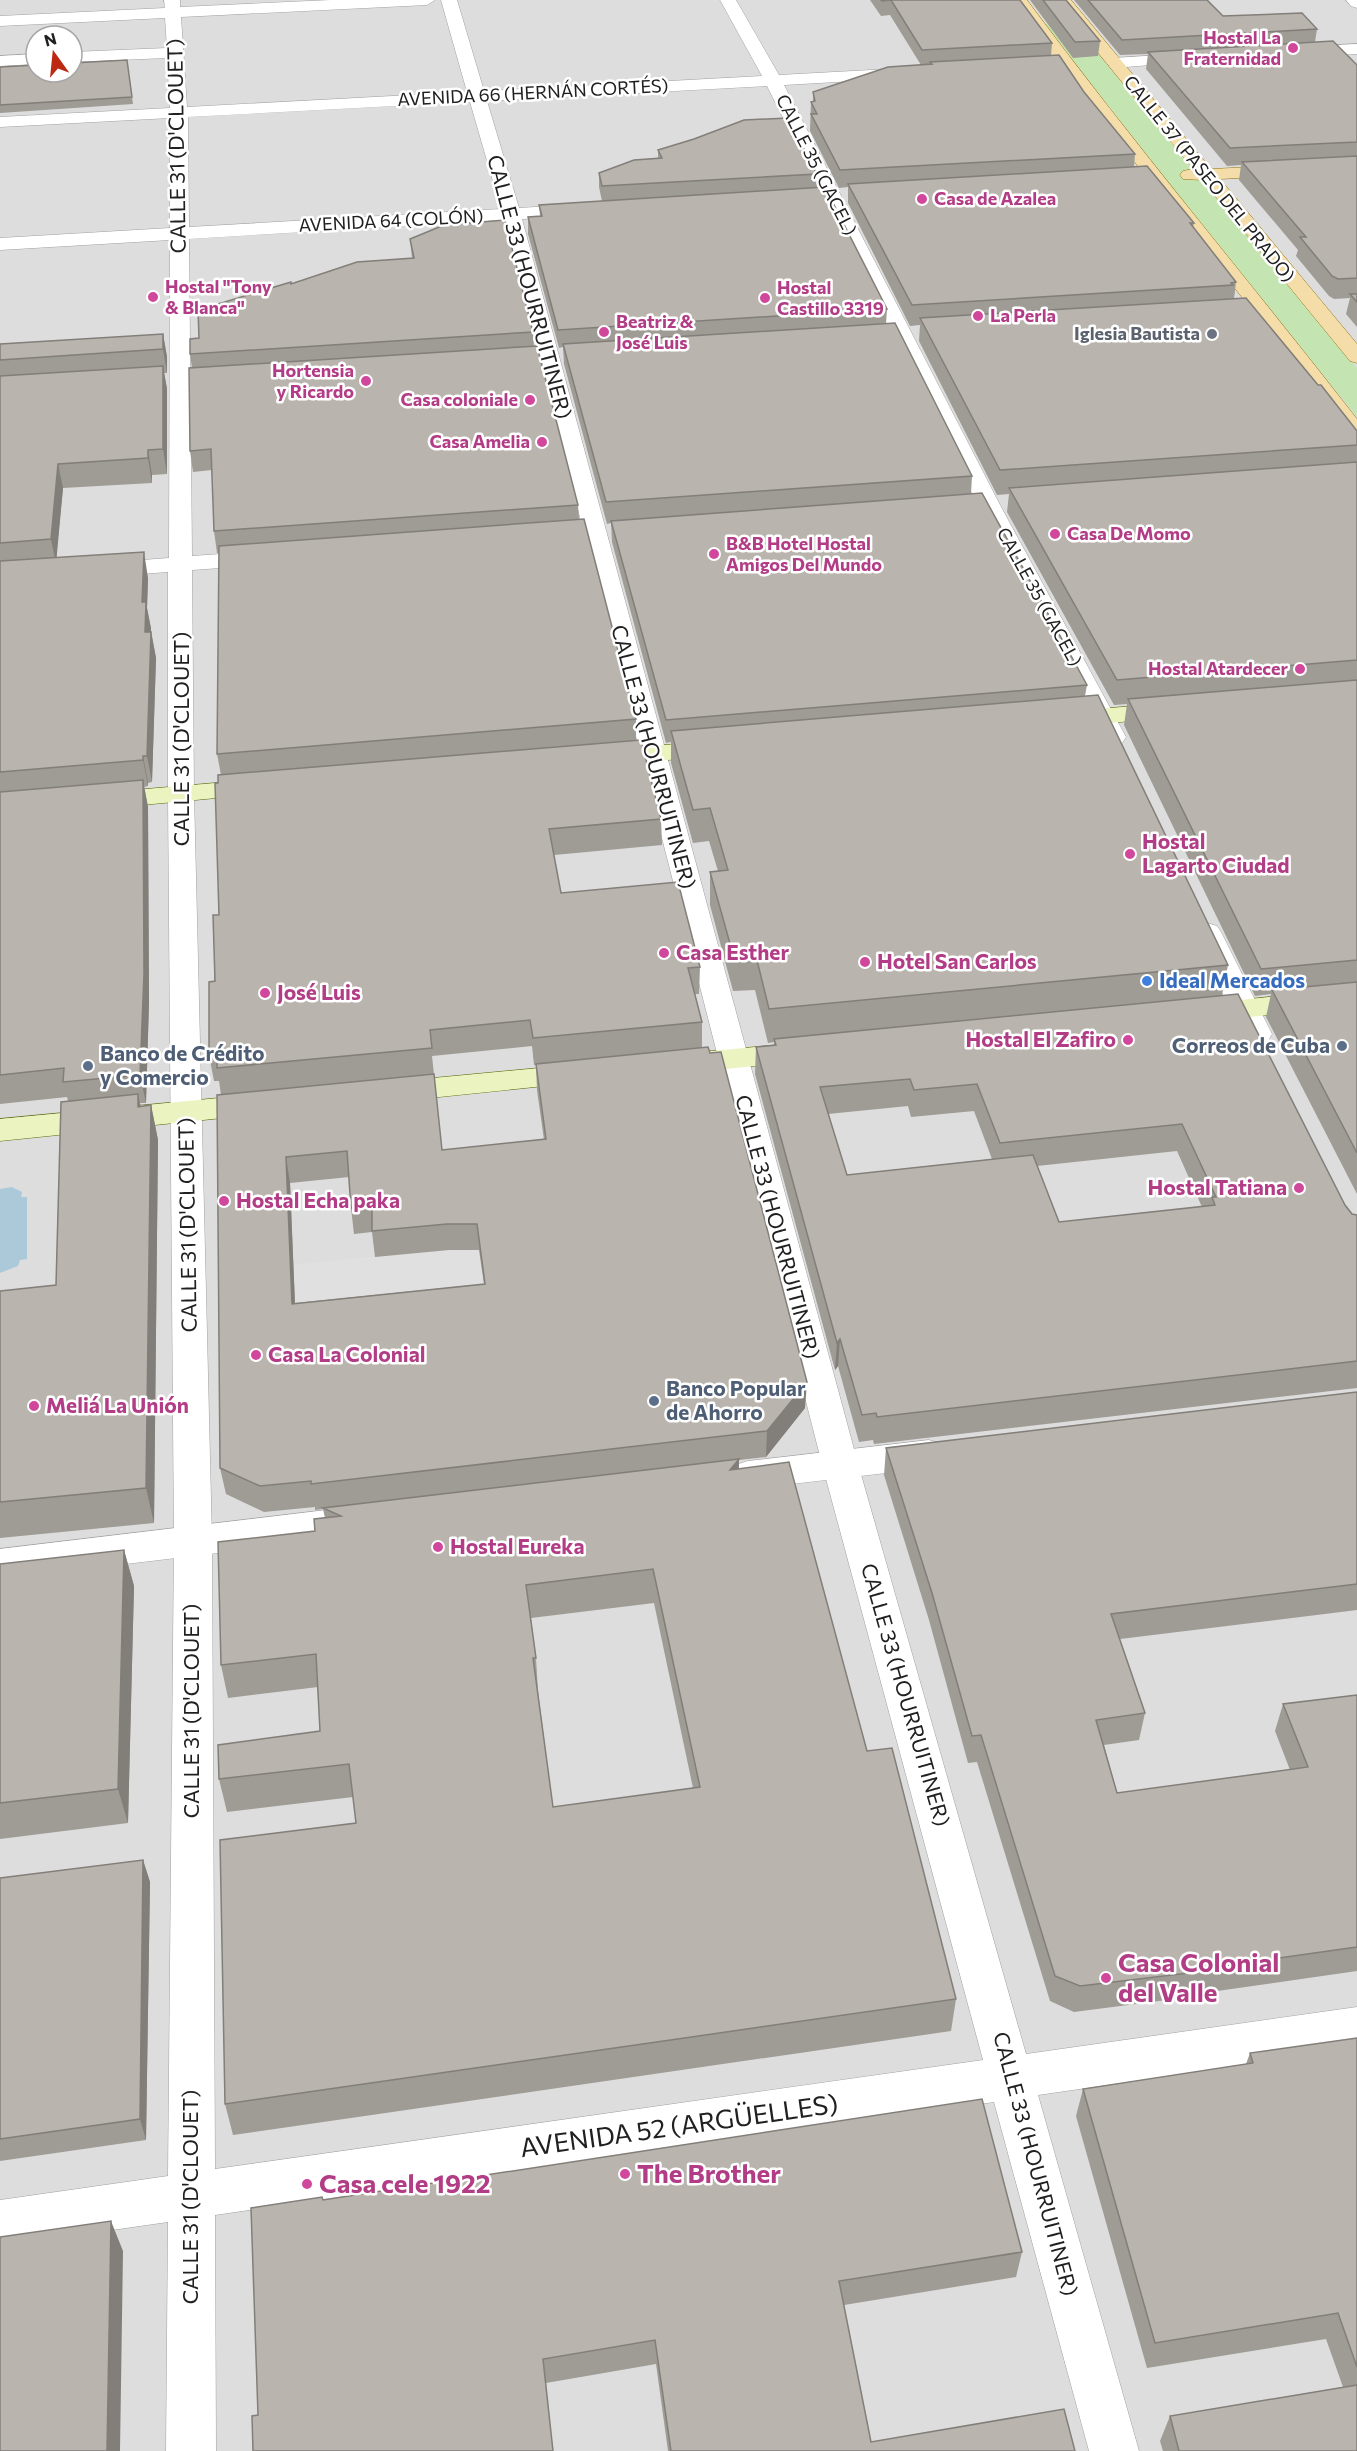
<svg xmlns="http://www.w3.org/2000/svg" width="1357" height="2451" viewBox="0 0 1357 2451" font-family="Commissioner,sans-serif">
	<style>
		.residential { fill: #dedddd; fill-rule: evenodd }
		.grass { fill: #c4e5b2 }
		.parking { fill: #e0e0e0 }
		.water { fill: #acc9d9 }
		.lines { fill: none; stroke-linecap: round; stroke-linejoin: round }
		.pedestrian-casing { stroke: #a1a1a1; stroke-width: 1 }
		.minor-casing { stroke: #a1a1a1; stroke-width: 1 }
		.secondary-casing { stroke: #586f0f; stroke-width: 1 }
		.primary-casing { stroke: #8e740e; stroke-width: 1 }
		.pedestrian { fill: #fff; fill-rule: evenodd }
		.minor { fill: #fff; fill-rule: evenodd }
		.secondary { fill: #ebf4c0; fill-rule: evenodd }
		.primary { fill: #f4dda8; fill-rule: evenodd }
		.wall { fill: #9f9b95; fill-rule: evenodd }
		.shaded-wall { fill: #827e79 }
		.building { fill: #b9b4ad; stroke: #827e79; stroke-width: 1.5; fill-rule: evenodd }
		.hotel-dot { fill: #d1479c; stroke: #fff; stroke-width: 2 }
		.worship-dot { fill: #6b7280; stroke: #fff; stroke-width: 2 }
		.shop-dot { fill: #3f7fe0; stroke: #fff; stroke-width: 2 }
		.service-dot { fill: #5c6f8a; stroke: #fff; stroke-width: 2 }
		.labels { text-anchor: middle; stroke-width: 5; stroke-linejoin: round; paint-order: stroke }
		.far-hotel-label { font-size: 18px; font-weight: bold; fill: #b23c85; stroke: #fff; text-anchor: start }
		.far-street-label { font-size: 18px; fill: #202020; stroke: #fff }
		.far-worship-label { font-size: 18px; font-weight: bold; fill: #5b616d; stroke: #fff; text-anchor: end }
		.street-label { font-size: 21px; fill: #202020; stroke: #fff }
		.hotel-label { font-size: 21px; font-weight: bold; fill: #b23c85; stroke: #fff; text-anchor: start }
		.shop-label { font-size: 21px; font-weight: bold; fill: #366cbe; stroke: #fff; text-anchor: start }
		.service-label { font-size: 21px; font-weight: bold; fill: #4e5e75; stroke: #fff; text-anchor: start }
		.near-hotel-label { font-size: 26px; font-weight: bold; fill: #b23c85; stroke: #fff; text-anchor: start }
		.near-street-label { font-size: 26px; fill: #202020; stroke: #fff }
	</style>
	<rect width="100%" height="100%" fill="#efeee7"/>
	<path class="residential" d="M0,0H1357V2451H0ZM36,36H72V72H36Z"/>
	<path class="grass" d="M1049,22H1072L1357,368V417L1169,183L1045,25Z"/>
	<path class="parking" d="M479,1246L487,1310L295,1330L292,1265Z"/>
	<path class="water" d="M12,1187L22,1192L21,1197H27V1259L20,1260L18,1266L0,1273V1189Z"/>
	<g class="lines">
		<defs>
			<path id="pedestrian" d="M929,1440L942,1444L947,1454L942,1464L929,1468L748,1489L735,1485L730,1475L735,1465L748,1461Z
				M360,1506L373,1511L379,1521L373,1531L360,1536L0,1579V1549Z"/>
			<path id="minor" d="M164,0H180V7L331,0H435L427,5L181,17L187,107L467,92L441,0H457L484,91L762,76L720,0H736L779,75L908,68L916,73L908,78L784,85L1000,505L1126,737L1122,743L1113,745L1104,743L1100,737L978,505L767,86L487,101L519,208L584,204L591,206L593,210L591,214L584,216L522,219L858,1464L1026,2054L1357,2007V2049L1038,2095L1139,2451H1089L994,2102L215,2215L216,2451H166L168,2222L0,2246V2200L168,2176L174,1541L168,794V572L102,577L94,575L90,570L94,565L102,563L169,558L170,240L0,250V238L170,228V118L0,127V117L170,108L167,58L72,62V52L167,48L165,18L0,26V16L165,8ZM470,102L501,209L189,227L188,117ZM504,220L822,1464L983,2060L215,2169L212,1541L194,794L192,570L263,565L271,563L275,558L271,553L263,551L192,556L189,239Z
				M1346,0H1357V8L1351,6Z
				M1357,44V54L1299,57L1291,52L1299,47Z
				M1193,53L1201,58L1199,61L1114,68L1106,63L1114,58Z
				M36,54V64L0,66V56Z
				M1207,923L1217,926L1221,932L1272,1034L1268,1041L1257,1044L1246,1041L1242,1034L1193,932L1197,926Z"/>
			<path id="secondary" d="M1170,703L1179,706L1183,711L1179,716L1063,728L1054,725L1050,720L1054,715L1063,712Z
				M716,741L725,743L729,749L725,755L600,766L591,764L587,758L591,752L600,750Z
				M261,779L270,781L274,787L270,793L100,809L90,807L87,801L90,795L100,793Z
				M1357,988V1006L1201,1022L1190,1020L1186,1013L1190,1006L1201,1004Z
				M800,1043L811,1046L815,1053L811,1060L678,1074L667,1071L663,1064L667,1057L678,1054Z
				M582,1064L593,1067L597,1074L593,1081L391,1102L380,1099L375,1092L380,1085L391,1082Z
				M262,1094L273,1097L278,1104L273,1111L262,1114L0,1141V1119Z"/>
			<path id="primary" d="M1011,0H1027C1133,143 1248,279 1357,419V441L1349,439L1256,315L1060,68Z
				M1055,0H1071L1211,169L1357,162V172L1220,179L1357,344V363L1350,361L1202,180L1183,179L1180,175L1183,171L1193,169Z"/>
		</defs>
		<use href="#pedestrian" class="pedestrian-casing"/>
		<use href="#minor" class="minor-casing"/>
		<use href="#secondary" class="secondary-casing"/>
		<use href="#primary" class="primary-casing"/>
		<use href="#pedestrian" class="pedestrian"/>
		<use href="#minor" class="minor"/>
		<use href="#secondary" class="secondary"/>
		<use href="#primary" class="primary"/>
	</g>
	<path class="wall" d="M870,0H1020L1052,43L1051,56L1084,92L1135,154L1134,167L1194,223L1193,227L1236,282L1234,299L1318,385L1357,431V1194L1266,1017L1271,994L1255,996L1124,725L1127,704L1114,705L1007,512L1009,494L997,495L919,341L920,325L910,326L848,203V187L839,188L810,131L811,102H813V92L921,65L890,15L881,16Z
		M1030,0H1066L1100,41L1098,56L1073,58Z
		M1074,0H1207L1223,16L1317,29L1315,42L1357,65V327L1346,314L1350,298L1334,299L1329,296L1296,256L1298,250L1239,180L1241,165L1227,166L1146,69L1148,54L1120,55Z
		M127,60L133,104L0,113V67Z
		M658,150L817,174V188L887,309L886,324L972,476L971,494L1087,685L1085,696L1228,965L1222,995L1345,1205L1352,1214L1357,1215V1388L874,1444L873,1440L859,1442L838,1366L835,1370L755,1074L756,1047L774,1045V1042L768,1043L755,990L733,991L710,905V872L718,871L709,841L693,843L671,763V742L666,743L612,542L611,523L607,524L564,364L563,347L559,348L528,234V217L540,216L539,205L602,201L599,187V173L658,158ZM908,1106L911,1117L974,1111L992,1159L847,1175L828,1114ZM1177,1151L1202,1207L1059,1222L1037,1166Z
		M410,239L533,332L534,346L578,505L579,519L636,719V740L661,819L662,845L554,855L561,893L700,967L699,994H695L702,1022V1048L805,1408L766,1457L739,1460V1469L867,1751L956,1999L951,2031L233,2135L225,2104L356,1823L353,1797L227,1812L219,1779L320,1731L318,1687L228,1698L221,1665L325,1518L323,1509L315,1510V1507L264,1512L226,1494L220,1468L221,1095L219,1081H214L209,1055L219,915L218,783L221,775L217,754L219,553H217L214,531L212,470L193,472L190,451L192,368L190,354L291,284L412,258ZM532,1046L534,1065H536L537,1090L544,1140L442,1150L432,1056ZM349,1177L351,1208L354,1234L372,1232L375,1257L449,1250H479L484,1284L295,1303L290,1183ZM654,1603L693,1788L553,1807L538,1692L536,1658L531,1618Z
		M163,334L167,357V373H164L167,389V474L152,475V483L63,488L56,558L148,578L147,608L156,658L152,782L148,783V786L144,787L148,807L149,1002L146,1103H140L141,1106L151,1105L158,1140L154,1523L0,1538V1291L56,1285L68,1101L67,1097L0,1104V344Z
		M1357,1392V1610L1120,1639L1145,1713L1139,1740L1104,1745L1117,1793L1290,1770L1275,1731L1283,1704L1357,1695V1971L1182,1996V1998L1074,2012L1050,2001L977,1762L968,1763L929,1620L884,1475L886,1448Z
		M124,1550L134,1586L128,1823L0,1839V1564Z
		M143,1860L150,1882L146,2140L0,2161V1878Z
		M1357,2038V2451H1163L1160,2441L1170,2416L1343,2387L1326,2339L1147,2368L1076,2116L1083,2089L1246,2064L1250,2053Z
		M322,2197L323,2200L1022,2252L1016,2277L844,2305L871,2442L1075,2451H668L656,2364L546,2383L258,2415Z"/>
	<path class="shaded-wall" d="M163,334L167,357V373L163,349Z
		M163,366L167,389V474L163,449Z
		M148,450L152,475V483L148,458Z
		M58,464L63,488L56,564L51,539Z
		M144,552L148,578L147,608L151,628L150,658L145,632L142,602Z
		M151,632L156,658L152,782L147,756Z
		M143,756L148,783V786L143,760Z
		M143,780L148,807L149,1002L146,1103L140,1075Z
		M138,1094L145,1129L138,1107Z
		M151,1105L158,1140L154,1523L146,1488Z
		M286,1157L290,1183L296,1330L292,1304Z
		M840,1339L838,1366L835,1370L837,1343Z
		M807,1382L805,1408L766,1457L767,1431Z
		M739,1459L738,1493L730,1470Z
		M124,1550L134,1586L128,1823L118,1789Z
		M143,1860L150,1882L146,2140L140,2119Z
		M111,2221L123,2251L120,2451H107Z"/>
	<path class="building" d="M881,0H1020L1052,43L922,50L891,0L882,1Z
		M1043,0H1066L1100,41L1075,42Z
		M1088,0H1207L1223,16L1302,13L1317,29L1122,40Z
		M1333,41L1357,65V142L1230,148L1148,52Z
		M1059,55L1084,92L1135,154L840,170L811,114H817L811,102L815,101L813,92L888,67L932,64L930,62Z
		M127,60L132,97L0,105V67L36,65V72H72V63Z
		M788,118L817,174L602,186L599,173L634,160L662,158L658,150L694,139L744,120Z
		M1357,156V278L1338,279L1332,276L1300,237H1306L1242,162Z
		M1147,166L1194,223H1190L1236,282L1231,283L1233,285L912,305L848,184Z
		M825,187L887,309L558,330L528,217L542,216L539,205Z
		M505,220L533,332L190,354V339L199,338L198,310L291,282V284L357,262L414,258L410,239L444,225Z
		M1350,294H1357V302Z
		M1246,298L1318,385H1321L1357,431V445L1000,470L920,318Z
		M895,323L972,476L606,502L563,344Z
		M163,334V349L0,360V344Z
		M537,346L578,505L214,531L211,449L190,451L189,368Z
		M163,366V449L148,450V458L58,464L51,539L0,543V376Z
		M1357,462V660L1117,680L1009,488Z
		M982,493L1087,685L666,720L611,521Z
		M584,519L636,719L217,754L219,546Z
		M144,552L142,602H146L145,632H151L147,756H143V760L0,772V561Z
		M1357,680V960L1261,969L1128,699Z
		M1098,695L1228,965L769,1009L756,956L734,958L710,872L728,870L710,808L693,810L671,731Z
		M641,740L661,819L549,829L561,893L678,882L700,967L688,968L702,1022L533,1038L530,1020L430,1030L432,1048L217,1068V1054L209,1055V982L215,981L213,915H219L215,783H218V775Z
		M143,780L144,974L140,1075L63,1082L64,1068L0,1075V792Z
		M1357,982V1153L1272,990Z
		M1238,994L1345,1205L1352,1214L1357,1215V1361L877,1417L876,1413L862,1415L840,1339L837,1343L756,1047L776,1045L774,1039ZM910,1079L914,1090L977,1084L1000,1143L1182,1124L1216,1197H1212L1215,1205L1059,1222L1033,1155L847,1175L820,1087Z
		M708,1047L710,1053L721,1052L807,1382L767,1431L311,1484V1481L260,1486L220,1468L217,1095L434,1074L442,1150L546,1139L536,1064ZM347,1151L351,1208L372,1206V1231L447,1224H477L485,1284L292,1304L286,1157Z
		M138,1094V1107L151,1105L146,1488L0,1502V1291L56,1285L61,1102Z
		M1357,1392V1584L1111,1614L1145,1713L1096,1720L1117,1793L1308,1767L1283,1704L1357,1695V1947L1188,1971L1189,1973L1080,1986L1055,1976L981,1735L972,1736L932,1593L886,1448Z
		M739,1459L730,1470L789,1462L867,1751L892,1748L956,1999L225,2104L220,1840L356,1823L349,1764L219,1779L218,1745L320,1731L316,1654L221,1665L218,1542L315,1531L314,1519L341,1516L323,1508ZM653,1569L700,1787L553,1807L533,1658H536L526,1585Z
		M124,1550L118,1789L0,1803V1564Z
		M143,1860L140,2119L0,2139V1878Z
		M1357,2038V2367L1338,2313L1155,2343L1083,2089L1253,2063L1250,2053Z
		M982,2099L1022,2252L839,2281L871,2442L1064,2409L1075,2451H671L655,2340L543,2359L553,2451H253L252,2416L258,2415L251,2208L322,2197L323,2200Z
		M111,2221L107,2451H0V2237Z
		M1357,2385V2451H1179L1170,2416Z"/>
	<g class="hotel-dot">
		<circle cx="1293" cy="48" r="6"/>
		<circle cx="922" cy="199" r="6"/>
		<circle cx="153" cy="297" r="6"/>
		<circle cx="765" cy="298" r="6"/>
		<circle cx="978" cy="316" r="6"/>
		<circle cx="604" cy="332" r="6"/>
		<circle cx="366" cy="381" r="6"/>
		<circle cx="530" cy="400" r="6"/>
		<circle cx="542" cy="442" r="6"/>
		<circle cx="1055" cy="534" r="6"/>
		<circle cx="714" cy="554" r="6"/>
		<circle cx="1300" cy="669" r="6"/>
		<circle cx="1130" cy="854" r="6"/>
		<circle cx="664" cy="953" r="6"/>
		<circle cx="865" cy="962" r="6"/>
		<circle cx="265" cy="993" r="6"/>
		<circle cx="1128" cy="1040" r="6"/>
		<circle cx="1299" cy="1188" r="6"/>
		<circle cx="224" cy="1201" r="6"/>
		<circle cx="256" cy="1355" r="6"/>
		<circle cx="34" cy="1406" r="6"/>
		<circle cx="438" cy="1547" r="6"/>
		<circle cx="1106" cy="1978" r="6"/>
		<circle cx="625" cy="2174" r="6"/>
		<circle cx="307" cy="2184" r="6"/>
	</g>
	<circle class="worship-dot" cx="1212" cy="334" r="6"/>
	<circle class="shop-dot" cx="1147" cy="981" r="6"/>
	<g class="service-dot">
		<circle cx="1342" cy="1046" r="6"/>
		<circle cx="88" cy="1066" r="6"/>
		<circle cx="654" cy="1401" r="6"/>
	</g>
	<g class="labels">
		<g class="far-hotel-label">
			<text x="1281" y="44" text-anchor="end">Hostal La<tspan x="1281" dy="21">Fraternidad</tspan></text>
			<text x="934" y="205">Casa de Azalea</text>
			<text x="165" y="293">Hostal "Tony<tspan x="165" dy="21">&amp; Blanca"</tspan></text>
			<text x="777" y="294">Hostal<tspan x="777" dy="21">Castillo 3319</tspan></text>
			<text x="990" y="322">La Perla</text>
			<text x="616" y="328">Beatriz &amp;<tspan x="616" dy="21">José Luis</tspan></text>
			<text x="354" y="377" text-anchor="end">Hortensia<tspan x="354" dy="21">y Ricardo</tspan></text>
			<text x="518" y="406" text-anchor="end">Casa coloniale</text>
			<text x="530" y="448" text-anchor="end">Casa Amelia</text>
			<text x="1067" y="540">Casa De Momo</text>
			<text x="726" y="550">B&amp;B Hotel Hostal<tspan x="726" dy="21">Amigos Del Mundo</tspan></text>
			<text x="1288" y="675" text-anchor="end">Hostal Atardecer</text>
		</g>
		<g class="far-street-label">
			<text transform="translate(533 93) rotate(-3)" y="6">AVENIDA 66 (HERNÁN CORTÉS)</text>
			<text transform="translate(816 165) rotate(63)" y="6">CALLE 35 (GACEL)</text>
			<text transform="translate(1209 179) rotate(51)" y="6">CALLE 37 (PASEO DEL PRADO)</text>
			<text transform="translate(391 221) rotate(-3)" y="6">AVENIDA 64 (COLÓN)</text>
			<text transform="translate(1039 597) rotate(61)" y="6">CALLE 35 (GACEL)</text>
		</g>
		<g class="far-worship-label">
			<text x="1200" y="340">Iglesia Bautista</text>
		</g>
		<g class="street-label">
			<text transform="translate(177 146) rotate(-91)" y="7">CALLE 31 (D'CLOUET)</text>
			<text transform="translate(529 287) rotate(75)" y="7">CALLE 33 (HOURRUITINER)</text>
			<text transform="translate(182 739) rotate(-90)" y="7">CALLE 31 (D'CLOUET)</text>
			<text transform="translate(653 757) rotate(75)" y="7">CALLE 33 (HOURRUITINER)</text>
			<text transform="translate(188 1225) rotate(-91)" y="7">CALLE 31 (D'CLOUET)</text>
			<text transform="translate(777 1227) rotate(75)" y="7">CALLE 33 (HOURRUITINER)</text>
			<text transform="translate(905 1695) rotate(74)" y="7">CALLE 33 (HOURRUITINER)</text>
			<text transform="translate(192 1711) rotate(-90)" y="7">CALLE 31 (D'CLOUET)</text>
			<text transform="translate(1035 2164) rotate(75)" y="7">CALLE 33 (HOURRUITINER)</text>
			<text transform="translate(191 2197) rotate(-90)" y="7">CALLE 31 (D'CLOUET)</text>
		</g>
		<g class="hotel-label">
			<text x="1142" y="849">Hostal<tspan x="1142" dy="24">Lagarto Ciudad</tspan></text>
			<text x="676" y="960">Casa Esther</text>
			<text x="877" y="969">Hotel San Carlos</text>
			<text x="277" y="1000">José Luis</text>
			<text x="1116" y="1047" text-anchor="end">Hostal El Zafiro</text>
			<text x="1287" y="1195" text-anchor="end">Hostal Tatiana</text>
			<text x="236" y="1208">Hostal Echa paka</text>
			<text x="268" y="1362">Casa La Colonial</text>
			<text x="46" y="1413">Meliá La Unión</text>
			<text x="450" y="1554">Hostal Eureka</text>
		</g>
		<g class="shop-label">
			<text x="1159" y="988">Ideal Mercados</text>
		</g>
		<g class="service-label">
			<text x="1330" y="1053" text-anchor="end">Correos de Cuba</text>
			<text x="100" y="1061">Banco de Crédito<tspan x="100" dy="24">y Comercio</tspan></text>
			<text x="666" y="1396">Banco Popular<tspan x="666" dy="24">de Ahorro</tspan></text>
		</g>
		<g class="near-hotel-label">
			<text x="1118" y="1972">Casa Colonial<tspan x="1118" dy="30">del Valle</tspan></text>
			<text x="637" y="2183">The Brother</text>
			<text x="319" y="2193">Casa cele 1922</text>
		</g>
		<g class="near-street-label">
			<text transform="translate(679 2126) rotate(-8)" y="9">AVENIDA 52 (ARGÜELLES)</text>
		</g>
	</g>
	<g transform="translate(54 54) rotate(345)"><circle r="28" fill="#ffffff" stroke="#a6a6a6" stroke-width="1.5"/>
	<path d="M0-4.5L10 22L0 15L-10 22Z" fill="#bd2812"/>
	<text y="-9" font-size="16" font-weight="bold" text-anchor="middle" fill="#202020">N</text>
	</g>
</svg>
